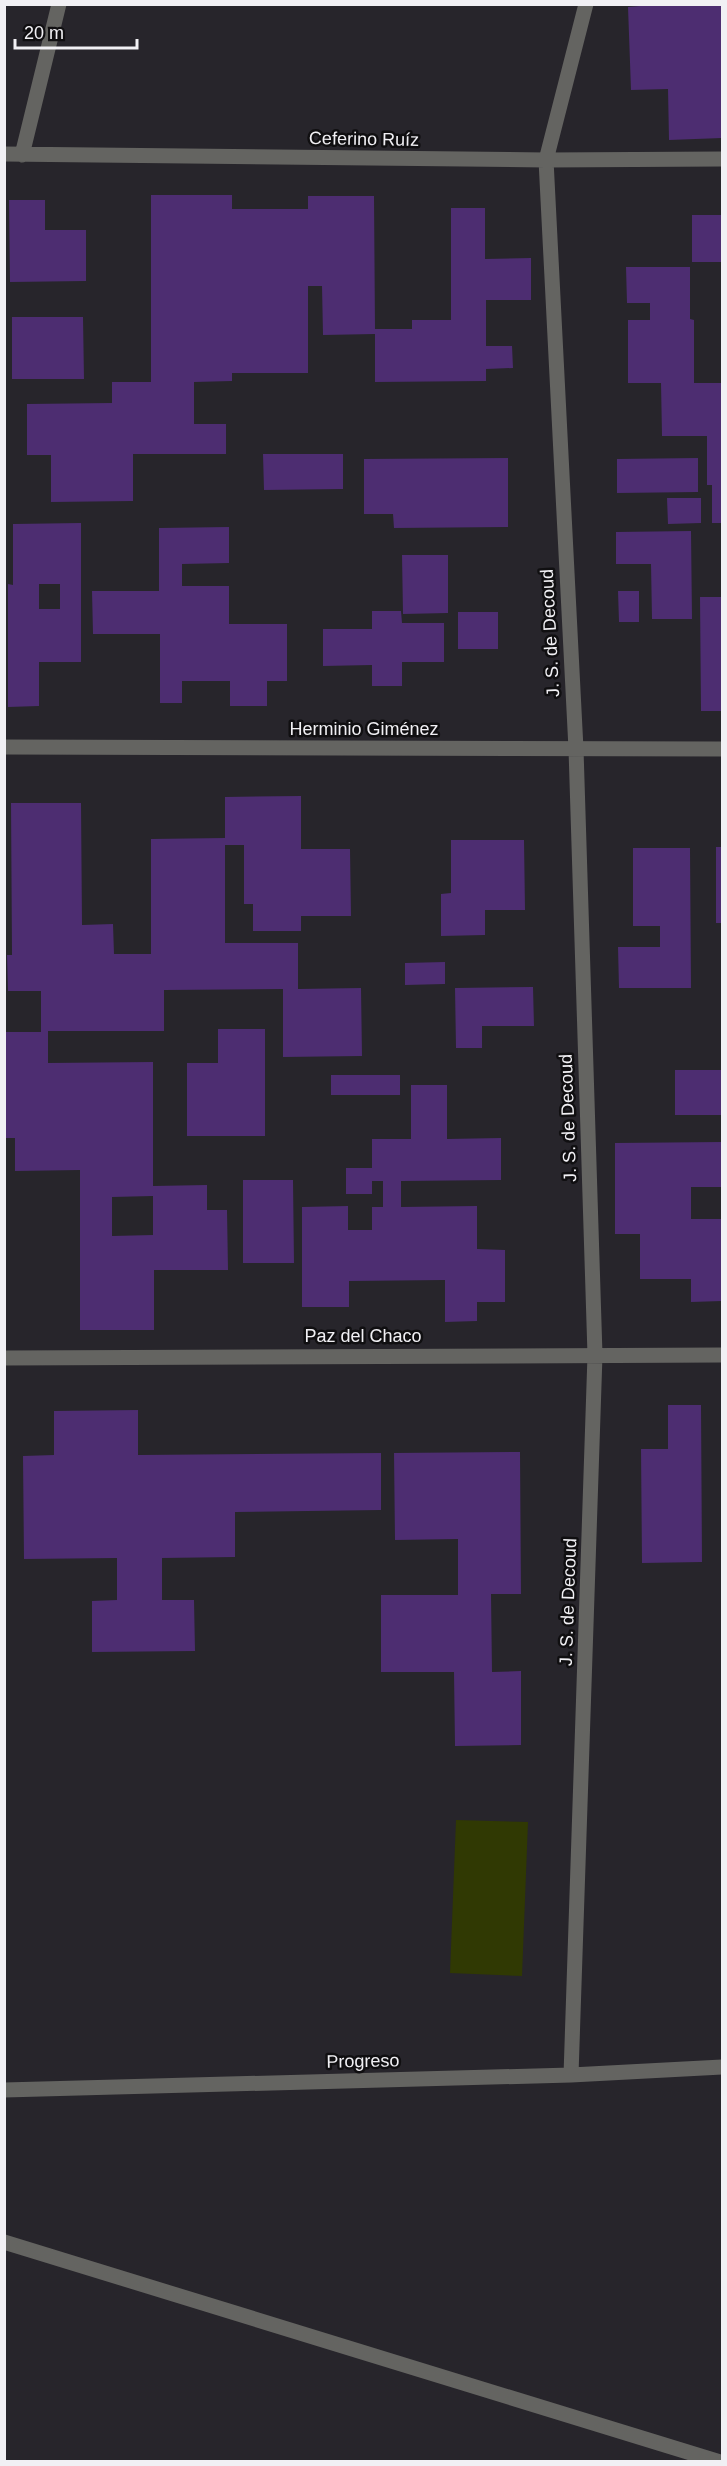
<svg xmlns="http://www.w3.org/2000/svg" width="727" height="2466" viewBox="0 0 727 2466" font-family="Arial,sans-serif">
	<style>
		.green { fill: #303903 }
		.building { fill: #4d2d71; fill-rule: evenodd }
		.lines { fill: none; stroke-linecap: round; stroke-linejoin: round }
		.minor { stroke: #646461; stroke-width: 15 }
		.labels { text-anchor: middle; stroke-width: 5; stroke-linejoin: round; paint-order: stroke }
		.street-label { font-size: 18px; fill: #f1f0f4; stroke: #100f11 }
	</style>
	<rect width="100%" height="100%" fill="#27252b"/>
	<path class="green" d="M456,1820L528,1822L522,1976L450,1973Z"/>
	<path class="building" d="M664,4H722V138L669,140L668,89L631,90L628,7Z
		M151,195H232V209H308V196H374L375,329H412V320H451V208H485V259L531,258V300H486V346H512L513,368L486,369V381L375,382V334L323,335L322,286H308V373H232V381L194,382V424H226V454H133V501L51,502V455H27V404L112,403V382H151Z
		M9,200H45V230H86V281L10,282Z
		M692,215H722V262H692Z
		M626,267H690V319L694,320V383H722V523H712V485H707V436H662L661,383H628V320H650V303H627Z
		M12,317H83L84,379H12Z
		M263,454H343V489L264,490Z
		M508,458V527L394,528L393,514H364V459Z
		M698,458V492L617,493V459Z
		M667,498H701V523L668,524Z
		M81,523V662H39V706L8,707V584L13,585V524ZM39,584H60V609H39Z
		M229,527V563L182,564V586H229V624H287V681H267V706H230V681H182V703H160V634H93L92,591H159V528Z
		M691,531L692,619H652L651,564H616V532Z
		M402,555H448V613L403,614Z
		M618,591H639V622H619Z
		M700,597H722V711H701Z
		M372,611H401L402,623H444V662H402V686H372V665L323,666V629H372Z
		M458,612H498V649H458Z
		M301,796V849H350L351,916H301V931H253V904H244V845H225V943H298V989L361,988L362,1056L283,1057V989L164,990V1031H48V1063L153,1062V1186L207,1185V1210H227L228,1270H154V1330H80V1170L15,1171V1138H4V1032H41V991H8L7,955H12L11,803H81L82,925L113,924L114,954H151V839L225,838V797ZM153,1196V1235L112,1236V1197Z
		M451,840H524L525,910H485V935L441,936V894L451,893Z
		M716,847H722V923H716Z
		M633,848H690L691,988H619L618,947H660V926H633Z
		M445,962V984L405,985V963Z
		M533,987L534,1026H482V1048H456L455,988Z
		M218,1029H265V1136H187V1063H218Z
		M675,1070H722V1115H675Z
		M331,1075H400V1095H331Z
		M411,1085H447V1139L501,1138V1180L401,1181V1207L477,1206V1249L505,1250V1302H477V1321L445,1322V1280L349,1281V1307H302V1207L348,1206V1230H372V1207H383V1181H372V1194H346V1168H372V1139H411Z
		M722,1142V1187H691V1219H722V1301L691,1302V1279H640V1234H615V1143Z
		M243,1180H293L294,1263H243Z
		M668,1405H701L702,1562L642,1563L641,1449H668Z
		M138,1410V1455L381,1453V1510L235,1512V1557L162,1558V1600H194L195,1651L92,1652V1601L117,1600V1558L24,1559L23,1456L54,1455V1411Z
		M520,1452L521,1594H491L492,1672L521,1671V1745L455,1746L454,1672H381V1595H458V1539L395,1540L394,1453Z"/>
	<g class="lines">
		<path class="minor" d="M4,154L546,160L722,159
			M22,155L59,4
			M4,747L722,749
			M4,1358L722,1355
			M571,2075L595,1355L576,749L546,160L586,4
			M4,2090L571,2075L722,2067
			M4,2242L720,2462"/>
	</g>
	<g class="labels">
		<g class="street-label">
			<text transform="translate(364 139) rotate(1)" y="6">Ceferino Ruíz</text>
			<text transform="translate(550 633) rotate(-93)" y="6">J. S. de Decoud</text>
			<text x="364" y="735">Herminio Giménez</text>
			<text transform="translate(568 1118) rotate(-92)" y="6">J. S. de Decoud</text>
			<text x="363" y="1342">Paz del Chaco</text>
			<text transform="translate(568 1602) rotate(-88)" y="6">J. S. de Decoud</text>
			<text transform="translate(363 2061) rotate(-1)" y="6">Progreso</text>
		</g>
	</g>
	<rect width="727" height="2466" fill="none" stroke="#f1f0f4" stroke-width="12"/>
	<path d="M15 39v9h122v-9" fill="none" stroke="#f1f0f4" stroke-width="3"/>
	<text x="24" y="39" font-size="18" fill="#f1f0f4" stroke="#100f11" stroke-width="4.5" paint-order="stroke">20 m</text>
</svg>
